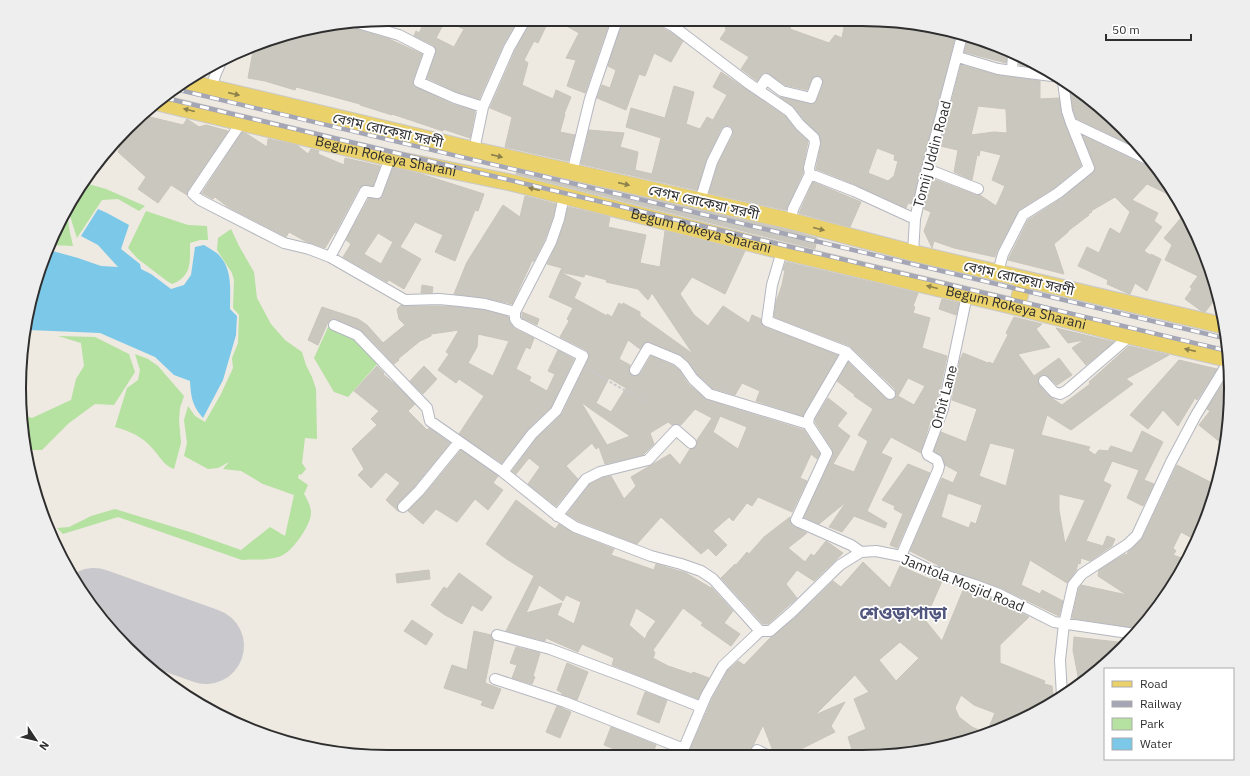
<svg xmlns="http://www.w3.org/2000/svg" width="1250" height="776" viewBox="0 0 1250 776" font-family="'IBM Plex Sans','Noto Sans Bengali',sans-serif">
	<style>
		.green { fill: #b5e1a1 }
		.water { fill: #7bc8e9 }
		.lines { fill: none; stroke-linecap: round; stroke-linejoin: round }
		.taxiway { stroke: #c9c8cc; stroke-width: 31 }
		.runway { stroke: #c9c8cc; stroke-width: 76 }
		.building { fill: #cac7bf; stroke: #cac5bb; fill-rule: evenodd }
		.street-casing { stroke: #b4b7c0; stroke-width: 12 }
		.primary-casing { stroke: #c9c9c9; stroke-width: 18 }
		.path { stroke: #c9c9c9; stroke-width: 2; stroke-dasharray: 3 2; stroke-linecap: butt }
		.street { stroke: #fff; stroke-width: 10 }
		.primary { stroke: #ead16a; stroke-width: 16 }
		.rail-casing { stroke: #a4a6b6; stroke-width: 4.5 }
		.rail { stroke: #fff; stroke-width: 3; stroke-dasharray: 9; stroke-linecap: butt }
		.oneway { fill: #8c804c }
		.labels { text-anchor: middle; stroke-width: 3.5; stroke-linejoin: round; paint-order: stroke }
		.street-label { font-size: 14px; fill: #2e2e2e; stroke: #fff }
		.district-label { font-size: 18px; font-weight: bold; fill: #50567d; stroke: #fff }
		.rim { fill: none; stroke: #2e2e2e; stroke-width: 2 }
	</style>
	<rect width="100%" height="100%" fill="#eee9e1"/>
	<path class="green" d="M85,183L106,189L145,206L139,211L118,199L102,200L77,238L69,213Z
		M146,211L188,225L207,226L208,240H200L190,243C190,261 192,277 172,284L167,281L138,259L128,248Z
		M68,215L69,228L73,246L51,245Z
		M231,229L239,246L254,272L257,298L271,324L285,340L302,352L306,365L312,377L316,389L317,439L305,438L302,463L306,469L301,475L299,474L298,478L308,485L304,494C308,501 311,506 311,514C310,526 293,550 283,555C271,561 255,559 242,560L118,517L63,534L57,528L69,527L91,516L115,509L193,533L241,550L270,527L285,536L294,495L263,484L241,471L223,469L229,462L218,468L208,469L184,456L187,443L184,420L188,406L195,416L205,422L221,394L233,368L232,358L238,343L239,315L233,308L234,280L232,273L217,250L218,238Z
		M329,325L360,342L379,362L348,397L334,392L314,358Z
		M58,336L95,337L129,354L135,372L114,405L95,404L69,423L42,450H27L23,415L32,418L71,400L76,379L84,366L81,343Z
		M135,354L148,359L158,366L184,396L180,408L179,421L181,443L174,469C164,466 159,455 152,448C142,436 129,431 115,427L127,388L138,380L140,370Z"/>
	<path class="water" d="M98,209L107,213L129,225L121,249L140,264L141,269L151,274L171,289L184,285L191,275L195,247L204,245C209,248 214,251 218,254C233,269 230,290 230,309L237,316L236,335L223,380L203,418C192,405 191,397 190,381L174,375L155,357L100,333L29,330L39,269L49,250L78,258L101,266L118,267L98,245L81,236Z"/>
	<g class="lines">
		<path class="taxiway" d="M102,615L104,610"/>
		<path class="runway" d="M94,606L206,646"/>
	</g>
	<path class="building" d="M388,19H399L395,27L375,21Z
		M426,19L518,20L503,45L479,99L457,92L427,78L436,50L433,45L414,36L416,31L419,33ZM445,21L464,29L454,47L436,38Z
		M531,20H549L538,43L534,41L524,60L528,63L522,85L553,99L556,90L571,97L564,114H565L560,132L575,135L568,161L505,147L512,117L490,108L515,51Z
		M556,20H610L585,93L567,86L576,60L566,58L579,33Z
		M623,20L657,21L660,27L670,32L683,41L671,62L654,53L645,76L639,74L626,110L597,98L602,85L610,88L616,70L608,66Z
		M724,21H791L790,29L829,43L835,35L842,38L845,22H910L956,34L912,204L908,203L906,208L856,185L816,169L821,145L820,136L805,121L794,107L780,97L813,104L817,100L823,84L822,78L819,76L813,77L807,90L785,85L767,73H763L757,81L741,69L749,57L720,39L726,30ZM877,148L895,155L894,160L898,161L894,176L888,181L868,173Z
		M355,24L356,28L359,30L389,39L422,54L413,80L414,86L452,104L475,111L470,138L443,129V131L392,114V115L360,105V104L323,94L296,87L295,90L265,81L248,78L254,46L270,39Z
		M968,38L1003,47L1008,50L1006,63L964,52Z
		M1019,56L1039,68L1019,65Z
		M961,65L997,75L1040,81V99L1059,98L1061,113L1081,166L1054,188L1019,210L997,251L995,257L954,248L934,241L932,248L924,231L931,212L924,209L931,178L976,195H980L996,206L1005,186L992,180L1001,155L980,150L979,156L977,155L972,180L954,172L958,150L940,146ZM978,106L1006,109L1007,133L994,132L971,135Z
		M721,72L785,116L795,129L808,141L803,166V173L786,210L709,193L718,164L733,135V129L730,126H724L721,129L706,160L697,190L581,164L589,130L624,133L620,147L638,152L635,170L652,174L661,138L626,127L631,108L665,118L674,86L694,92L686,124L700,129L707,117L713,120L727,95L713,87Z
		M1070,86L1087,95L1140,145L1143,150L1076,118L1073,110Z
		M146,116L183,125L187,119L199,127L206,125L228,131L188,190L187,195L171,185L158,203L138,189L146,177L118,152L120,147L115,145Z
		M242,132L247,134L267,147L268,139L297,145L308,154L311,149L319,151L318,154L344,165L345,158L380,166L373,186L363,185L359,188L335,233H334L325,248L305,241L289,232L286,237L228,207L215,197L213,199L202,193Z
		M1083,136L1148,167L1156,168L1178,199L1147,184L1132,200L1158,213L1154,221L1162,227L1144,251L1150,255L1151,254L1161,259L1147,291L1135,283L1130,294L1127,293L1107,284L1108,280L1078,266L1087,247L1099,253L1110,228L1120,234L1130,212L1115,197L1091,211L1092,212L1088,214L1089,215L1068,231V232L1054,244L1064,274L1008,260L1028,220L1062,198L1095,170V166Z
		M393,168L421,174L484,194L478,211L475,210L455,261L435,252L443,235L415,222L400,247L421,259L404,289L389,280L387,282L343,257L351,244L346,240L369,198L376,199L382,197ZM378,233L393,242L381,264L364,254Z
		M517,169L789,230L817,238L815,249L516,174Z
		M813,182L861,202L850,227L799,213Z
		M525,196L556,204L553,217L545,239L534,261H532L512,304L486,298L454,294L467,262L503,205L520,217Z
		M568,207L610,217L608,227L646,235L640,263L660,267L665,231L745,251L725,294L692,277L680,294L694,315L708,326L723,306L749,323L752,315L761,319V323L765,327L838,355L803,416L756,401L760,391L742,383L735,395L712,388L698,375L689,362L681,355L650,342H645L640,349L628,340L619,359L630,365L629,370V373L632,376H635L641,373L651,356L674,366L679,370L688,384L707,400L804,430L820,454L817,459L811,454L800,478L807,481L792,512L758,497L752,506L747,503L733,521L729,517L713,531L727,545L716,556L708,548L701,554L661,517L637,544L578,521L567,514L590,484L602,478L611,476L624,499L636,486L631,477L670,454L680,465L690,449L696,447L697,444V440L712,418L695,409L681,425L677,424L672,425L668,422L650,433L654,444L643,455L605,464L599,447L596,449L592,443L566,466L578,479L556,506L528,484L540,467L529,458L516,474L512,471L537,438L562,414L589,358V353L586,350L560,337L569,321L567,319L573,308L549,297L560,272L581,283L574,298L607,316V314L612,317L619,303L622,305L623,303L640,312V316L693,354L652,293L648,300L638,289L606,282L607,280L585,274L584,277L560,272L562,268L547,264L557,244L565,221ZM609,378L626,388L611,412L596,403ZM581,402L592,410L630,436L607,445ZM720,416L747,427L738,449L713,432Z
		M1186,212L1211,270L1220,308L1213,302L1205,312L1200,310L1185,299L1192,289L1190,287L1198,276L1165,260L1172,245L1164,238Z
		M786,262L918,293L913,306L915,307L913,313L930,318L922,348L947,356L937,404L932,415L934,416L929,425L921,453L891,437L881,453L892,458L867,511L887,523L885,528L854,516L842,532L829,527L846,502L819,524L804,517L833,455L832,449L815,422V419L828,398L847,413L837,426L850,436L833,464L854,472L868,441L858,435L873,409L854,396L855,395L837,381L848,362L886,399L892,400L896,396V393L895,389L850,346L774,317L776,302L782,285L785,270H783ZM908,378L925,386L914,405L898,396Z
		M422,285L433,287L432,293H421Z
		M942,299L959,303L956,315L939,309Z
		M401,305L405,306H439L459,307L484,310L508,317L510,323L515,329L534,338L530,349L526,347L516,369L531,377L529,381L547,391L555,374L548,371L558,350L574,359L551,407L527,430L502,463L459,434L484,396L459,379L456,383L438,370L449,354L446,352L459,330L431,334V336L420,341L398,359L399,360L394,364L361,330L336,319H333L328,322L318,345L308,340L322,307L358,319L367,325L383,343L405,325L399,319L397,309ZM478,334L509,341L493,376L468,363L477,347Z
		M522,312L539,319L537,325L522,318Z
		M1014,317L1042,324L1036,329L1050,347L1018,354L1034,376L1059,358L1072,375L1057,385L1046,375L1040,376L1038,379L1039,385L1049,396L1062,405L1090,384L1089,382L1129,346L1169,355L1126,379L1133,384L1071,430L1047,415L1041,435L1090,447L1088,450L1095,455L1099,450L1108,451L1111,446L1132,453L1142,431L1163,442L1144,480L1154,484L1143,506L1127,498L1139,470L1112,461L1103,481L1111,485L1086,541L1103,546L1107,536L1115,539L1112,546L1090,561L1081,558L1080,564L1078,563L1076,571L1067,583L1030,560L1021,585L1040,594L1042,590L1063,601L1059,616L1001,588L938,566V565L910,551L942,478L953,483L958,472L945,465L943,457L934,451L941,432L966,442L977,409L952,400L960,360L963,353L988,363L989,362L993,364L1008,335L1006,333ZM990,443L1015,449L1006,486L979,476ZM948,493L982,505L976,524L971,522L969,528L941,517ZM1059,494L1085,500L1065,544L1059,510Z
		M1056,328L1089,336L1114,342L1086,365L1072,348L1084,340L1068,343Z
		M1179,360L1217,369L1197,400L1195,398L1178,426L1163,410L1148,429L1130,415Z
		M377,366L384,373L383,374L396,385L415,404L408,411L427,430L429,428L450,443L414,487L398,503L397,508L399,512L386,500L400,483L386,472L371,488L358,475L364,469L352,449L377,425L371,419L379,411L354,391Z
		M424,366L437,379L423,394L410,381Z
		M1229,374L1230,412L1225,446L1199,425L1210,411L1207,409Z
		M461,450L498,476L493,483L503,490L488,510L475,499L457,522L436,509L423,524L408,511L424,495Z
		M908,464L930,473L897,548L890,545L903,514L894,509L895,506L882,500Z
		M1177,465L1218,486L1209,508L1194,539L1181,532L1173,548L1176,551L1173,555L1188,560L1155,613L1139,629L1136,628L1072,618L1079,588L1081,585L1127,595L1098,576L1099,570L1125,554L1127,555L1128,552L1142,539Z
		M516,500L555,529L559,524L573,533L614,549L611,555L654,570L656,564L686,573L711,588V587L733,611L724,623L740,634L731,646L701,625L703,623L683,608L653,650L655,653L653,658L668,666L692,674L693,672L709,678L698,699L612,665L614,658L582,644L578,652L546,638L545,641L506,631L534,576L508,560L486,544ZM539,585L563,601L566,595L581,602L574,624L557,615L562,603L526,613ZM636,608L656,621L648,632L645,639L629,625Z
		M790,517V521L792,525L807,533L788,548L805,562L811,554L814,556L826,541L843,553L814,581L797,570L786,584L797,598L768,624H763L721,578L735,564L736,565L747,552L749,554L764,537Z
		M863,562L890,588L900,566L932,580L933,578L942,581L925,620L942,641L964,588L996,600L1029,617L1000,645V663L1045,681L1044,684L1052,686L1054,702L1046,708L987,732L995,713L974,705L961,695L955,708L959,717L972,727L986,733L958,744L886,756H854L848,737L866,729L854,699L869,692L855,675L815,715L845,702L831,726L835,732L797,751L799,756H775L763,725L748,756L701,755L690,750L712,699L728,670L738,661L744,665L771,637L796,617L833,581L841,587ZM900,642L919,658L896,681L879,660Z
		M429,570L430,579L397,583L396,574Z
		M459,573L492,597L482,611L472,605L462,624L445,615L431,605L444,587L447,589Z
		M412,620L433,634L426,645L404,631Z
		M474,631L491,635L494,640L485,683L501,689L493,709L481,705L483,701L444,688L452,665L467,670Z
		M1074,637L1126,643L1110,660L1099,658L1097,672L1077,686L1078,676L1073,650Z
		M516,647L540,653L533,676L535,677L532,684L512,678L517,665L510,663Z
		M567,663L588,672L577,700L562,694V693L557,690Z
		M645,692L667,700L659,723L637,714Z
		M557,706L571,712L560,738L546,732Z
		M611,727L656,745L652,755H630L604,745Z"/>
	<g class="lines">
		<defs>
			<path id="street" d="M663,21L673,26L748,83L789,111L800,125L814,138L815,143L809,168L810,174
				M361,24L399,35L430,51L419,82L455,98L483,107
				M958,57L998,69L1052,76
				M1012,71L1013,53
				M1063,82L1067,111L1071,123L1151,161
				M211,88L216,73L221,62
				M759,90L766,79L782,91L811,98L817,82
				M241,123L193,194L200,200L284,243L309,249L330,257L405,300L439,299L460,301L485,304L515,312
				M474,150L483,107L509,48L525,20
				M927,169L978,189
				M572,173L590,99L617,20
				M564,196L559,219L551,242L515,312V319L518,323L583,356L556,411L532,434L503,472L554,513L575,527L651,556L681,564L701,571L713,579L760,631
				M700,201L712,162L727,132
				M791,221L793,209L810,174L854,191L915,219
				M782,251L772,285L767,321L847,352L809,417L808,424L827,453L796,520L799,522L851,545L861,552
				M913,253L915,219L923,184L962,36
				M330,257L365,191L377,193L390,158
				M998,272L1003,254L1023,215L1058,193L1089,168L1071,123
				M334,325L357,335L427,408L430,421L503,472
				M847,352L890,394
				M635,370L648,348L677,360L684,366L693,379L709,394L808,424
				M1044,381L1054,392L1060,394L1066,391L1130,336
				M403,507L419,491L459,442
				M557,516L586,479L600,472L648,460L676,430L691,443
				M901,556L938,470L939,466L937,460L928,455L927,452L943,409L967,295
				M497,635L550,649L633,680L701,707
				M495,679L565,702L684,749
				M1062,696L1060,660L1064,624L1073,585L1082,574L1128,544L1137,535L1171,462L1196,415L1229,361
				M681,755L706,696L723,666L760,631H770L792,612L840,565L861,552L876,551L901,556L932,571L975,585L999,594L1054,622L1135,634
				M754,756L757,750L769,756"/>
			<g id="primary">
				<path d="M183,81L474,150L791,221L913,253L1225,326"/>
				<path id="s1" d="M160,103L390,158L513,183L782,251L1017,307L1130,336L1228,359"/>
				<path d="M1017,307L1024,279"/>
			</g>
		</defs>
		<use href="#street" class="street-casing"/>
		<use href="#primary" class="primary-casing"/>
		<path class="path" d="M588,369L648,404"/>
		<use href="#street" class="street"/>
		<use href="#primary" class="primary"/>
		<defs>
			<path id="rail" d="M175,89L1228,339
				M165,98L1228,351"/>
		</defs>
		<use href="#rail" class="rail-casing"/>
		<use href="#rail" class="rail"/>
	</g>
	<defs><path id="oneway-solid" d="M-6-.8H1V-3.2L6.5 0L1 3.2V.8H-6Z"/></defs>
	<g class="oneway">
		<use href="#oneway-solid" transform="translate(234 94) rotate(13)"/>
		<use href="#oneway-solid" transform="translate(189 110) rotate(-166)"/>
		<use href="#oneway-solid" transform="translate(497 156) rotate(13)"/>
		<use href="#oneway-solid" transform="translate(624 184) rotate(13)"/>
		<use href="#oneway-solid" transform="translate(534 189) rotate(-166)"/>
		<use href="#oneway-solid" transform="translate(819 229) rotate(14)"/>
		<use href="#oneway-solid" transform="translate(932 287) rotate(-166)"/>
		<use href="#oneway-solid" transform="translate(1190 350) rotate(-167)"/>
	</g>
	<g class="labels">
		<g class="street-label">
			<text transform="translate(388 130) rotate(13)" y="5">বেগম রোকেয়া সরণী</text>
			<text transform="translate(932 154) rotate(-75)" y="5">Tomij Uddin Road</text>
			<text dy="5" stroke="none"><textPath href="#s1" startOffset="232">Begum Rokeya Sharani</textPath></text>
			<text transform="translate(704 202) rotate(13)" y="5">বেগম রোকেয়া সরণী</text>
			<text dy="5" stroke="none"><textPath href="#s1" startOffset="556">Begum Rokeya Sharani</textPath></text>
			<text transform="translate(1019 278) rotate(13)" y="5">বেগম রোকেয়া সরণী</text>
			<text dy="5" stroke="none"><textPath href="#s1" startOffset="880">Begum Rokeya Sharani</textPath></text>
			<text transform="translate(944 397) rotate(-75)" y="5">Orbit Lane</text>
			<text transform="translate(963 583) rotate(22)" y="5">Jamtola Mosjid Road</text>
		</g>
		<g class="district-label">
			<text x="903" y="619">শেওড়াপাড়া</text>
		</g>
	</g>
	<path d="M0 0H1250V776H0ZM388 26H862A362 362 0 0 1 1224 388V388A362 362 0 0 1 862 750H388A362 362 0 0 1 26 388V388A362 362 0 0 1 388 26Z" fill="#eee" fill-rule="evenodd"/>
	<path class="rim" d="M388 26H862A362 362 0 0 1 1224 388V388A362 362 0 0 1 862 750H388A362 362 0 0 1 26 388V388A362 362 0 0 1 388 26Z"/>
	<rect x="1104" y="668" width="130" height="92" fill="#ffffff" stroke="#ababab"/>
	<rect x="1112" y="681" width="20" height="6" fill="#ead16a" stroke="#ababab"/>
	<text x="1140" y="688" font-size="12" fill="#2e2e2e">Road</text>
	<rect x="1112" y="701" width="20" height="6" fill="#a4a6b6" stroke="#ababab"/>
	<text x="1140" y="708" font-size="12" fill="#2e2e2e">Railway</text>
	<rect x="1112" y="718" width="20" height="12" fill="#b5e1a1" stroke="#ababab"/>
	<text x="1140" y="728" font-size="12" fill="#2e2e2e">Park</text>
	<rect x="1112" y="738" width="20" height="12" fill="#7bc8e9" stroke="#ababab"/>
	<text x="1140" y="748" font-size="12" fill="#2e2e2e">Water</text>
	<g transform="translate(36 740) rotate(125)" stroke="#ffffff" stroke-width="3" paint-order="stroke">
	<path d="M0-3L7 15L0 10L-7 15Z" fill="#2e2e2e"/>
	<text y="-6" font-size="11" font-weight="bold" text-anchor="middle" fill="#2e2e2e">N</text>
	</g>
	<path d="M1106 34v6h85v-6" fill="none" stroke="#2e2e2e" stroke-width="2"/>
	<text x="1112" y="34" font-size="12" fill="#2e2e2e" stroke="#ffffff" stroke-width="3" paint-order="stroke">50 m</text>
</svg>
